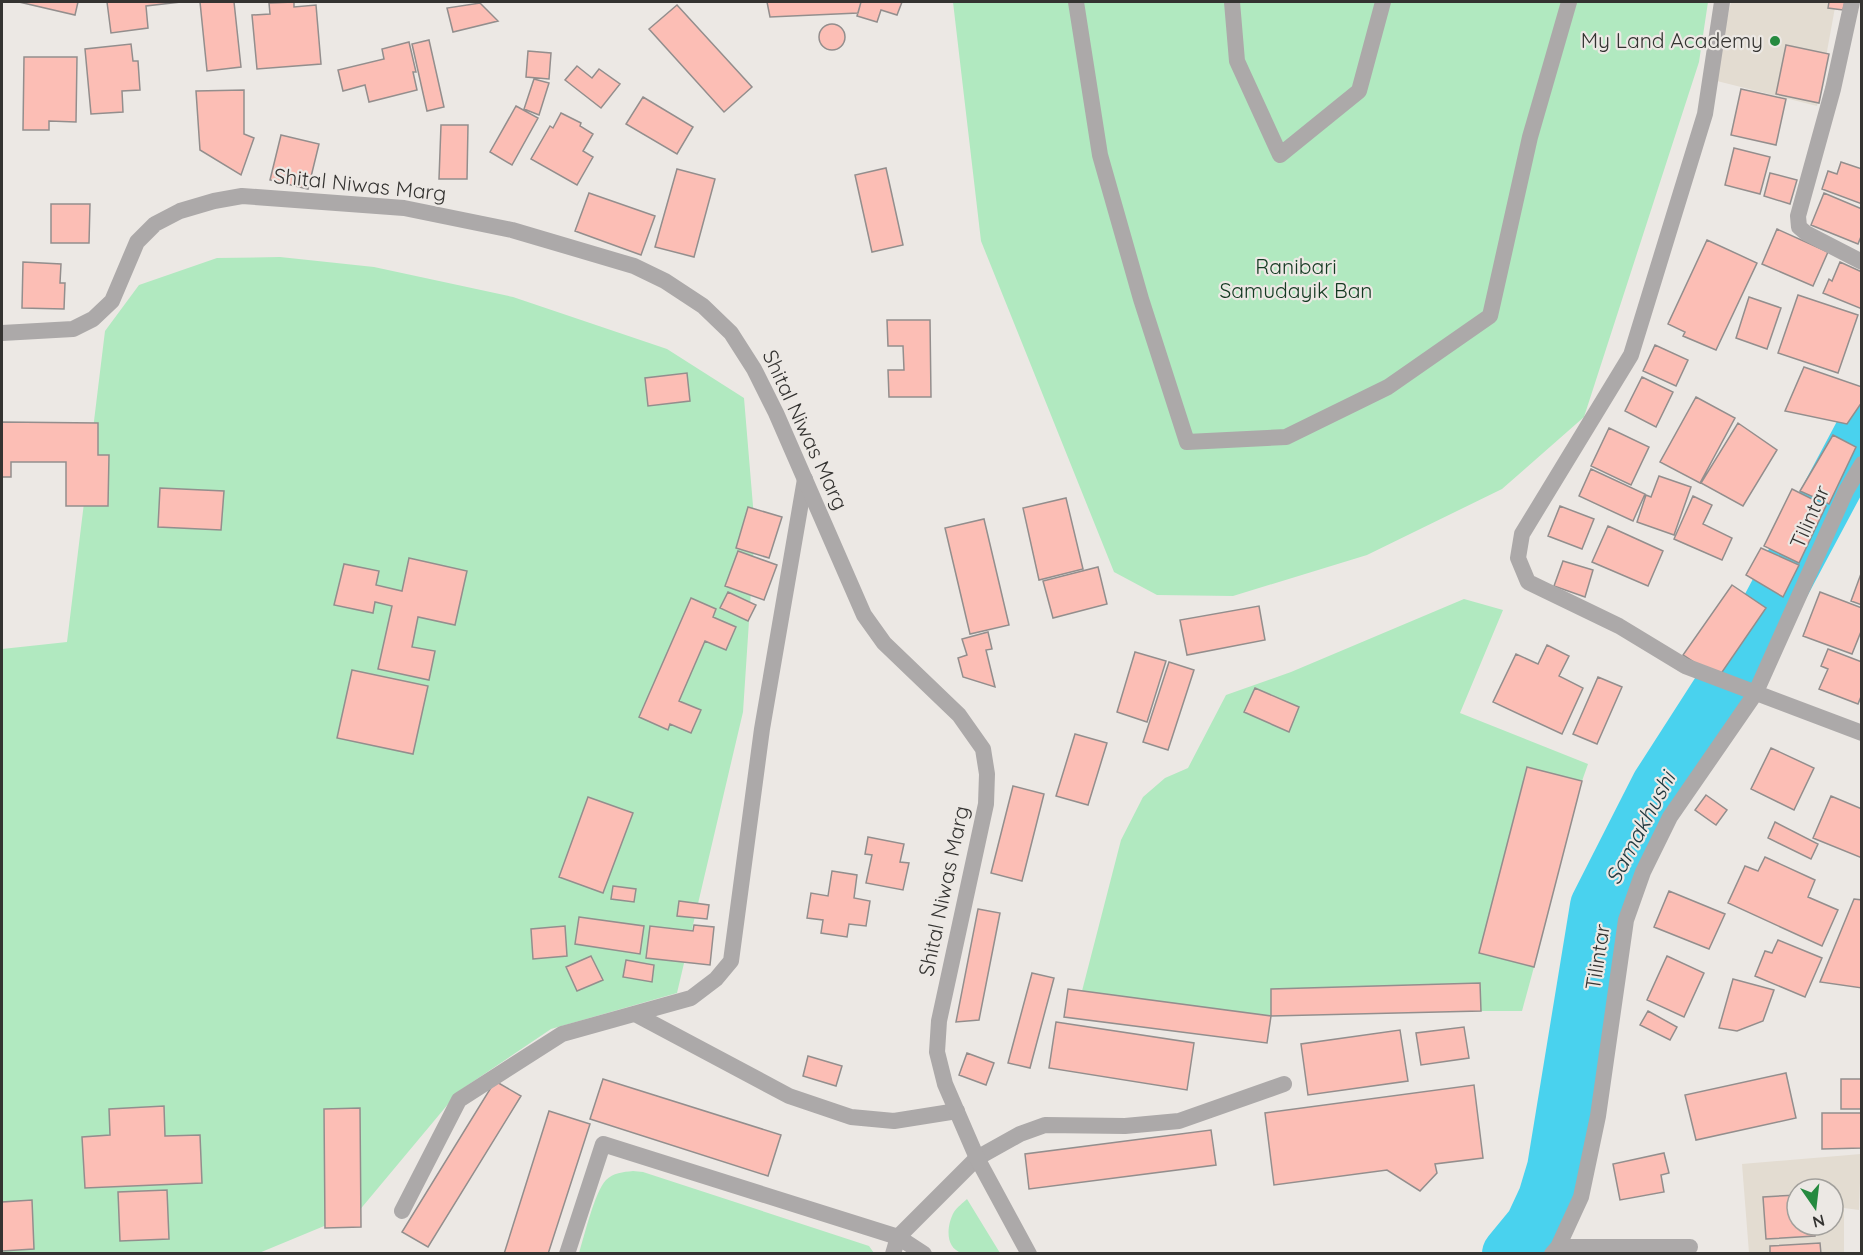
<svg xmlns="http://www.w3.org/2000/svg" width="1863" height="1255" viewBox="0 0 1863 1255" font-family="Quicksand,sans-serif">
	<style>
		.built { fill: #e3dcd1; fill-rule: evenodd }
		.green { fill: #b1e9c0 }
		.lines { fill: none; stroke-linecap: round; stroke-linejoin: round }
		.river { stroke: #49d2ee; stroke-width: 56 }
		.building { fill: #fcbeb5; stroke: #938e8d; stroke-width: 1.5 }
		.service { stroke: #aca9a9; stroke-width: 16 }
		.pedestrian { stroke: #aca9a9; stroke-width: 16 }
		.minor { stroke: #aca9a9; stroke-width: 16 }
		.tertiary { stroke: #aca9a9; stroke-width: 16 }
		.poi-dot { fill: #258a3f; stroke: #ece8e4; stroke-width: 2 }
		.labels { text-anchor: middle; stroke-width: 4.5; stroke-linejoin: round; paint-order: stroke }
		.poi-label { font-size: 21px; fill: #343331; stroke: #ece8e4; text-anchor: end }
		.street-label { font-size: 21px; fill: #343331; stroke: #ece8e4 }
		.park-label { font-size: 21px; fill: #133921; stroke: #ece8e4 }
		.water-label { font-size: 22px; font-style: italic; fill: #233a40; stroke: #ece8e4 }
	</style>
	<rect width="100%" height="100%" fill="#ece8e4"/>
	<path class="built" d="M1731,2H1836L1817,106L1713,80Z
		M1861,1154L1859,1210L1844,1208V1253H1749L1742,1164ZM1797,1189H1833V1225H1797Z"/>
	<path class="green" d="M953,2H1708L1699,62L1584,417L1502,489L1367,555L1233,596L1157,595L1114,572L981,241Z
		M280,257L374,267L513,297L667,349L744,398L755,530L743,712L677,993L551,1029L459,1091L358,1212L259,1253L2,1254V649L67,642L105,331L139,285L217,258Z
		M1464,599L1503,610L1460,713L1588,764L1582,781L1527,768L1479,953L1534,967L1522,1011H1481L1480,984L1271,989V1016L1082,991L1121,840L1143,797L1165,778L1188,768L1226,695L1291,672Z
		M633,1171L643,1172L869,1246L874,1253H579C584,1237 595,1191 606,1180C613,1173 623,1172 633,1171Z
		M967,1199L1000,1253C989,1254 972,1255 962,1253C944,1248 947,1224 954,1212C957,1207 963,1203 967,1199Z"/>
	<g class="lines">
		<path class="river" d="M1510,1254L1533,1226L1546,1198L1555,1168L1598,906L1659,786L1749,646L1862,434"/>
	</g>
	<path class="building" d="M19,2H78L75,15Z
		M107,2H181L146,6L148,28L111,33Z
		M200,2H234L241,67L207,71Z
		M294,2V7L316,5L321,64L257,69L252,15L270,14L269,3Z
		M767,2H861L858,13L770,17Z
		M861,2H902L897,15L881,10L877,22L857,16Z
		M1829,2H1845L1843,10L1828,8Z
		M480,3L498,21L453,32L447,8Z
		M677,5L752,87L724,112L649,29Z
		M819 37a13 13 0 1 1 26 0a13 13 0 1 1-26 0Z
		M429,40L444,107L427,111L412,44Z
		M409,42L416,72H413L417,90L369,102L365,85L343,91L338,70L384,59L382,49Z
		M131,44L133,61H138L140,90L122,91L123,112L91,114L85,49Z
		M1786,45L1829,54L1819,103L1776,94Z
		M528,51L551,53L549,79L526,77Z
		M24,57H77L76,122L49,121V130H23Z
		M577,66L592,78L599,69L620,84L601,108L565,80Z
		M534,79L549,83L539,115L524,109Z
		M1741,89L1786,99L1776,145L1731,135Z
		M244,90V134L254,138L241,175L200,150L196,91Z
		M643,97L693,127L677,154L626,124Z
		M516,106L538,118L512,165L490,152Z
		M561,113L581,123L580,126L593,134L583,151L593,157L577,185L531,159L550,126L553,128Z
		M441,125H468L467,179H439Z
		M281,135L319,144L308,189L270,180Z
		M1734,148L1770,157L1760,194L1725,185Z
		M1841,162L1862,169V204L1822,189L1828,171L1837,174Z
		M886,168L903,245L872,252L855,175Z
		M677,169L715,179L694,257L655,247Z
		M1770,173L1797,180L1790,204L1764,196Z
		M589,193L655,216L641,255L575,231Z
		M1824,193L1862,209V234L1858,244L1811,225Z
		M51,204H90L89,243H51Z
		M1777,229L1828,252L1813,286L1762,264Z
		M1707,240L1757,263L1716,350L1683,336L1685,332L1668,324Z
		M23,262L61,264L60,283H65L64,309L22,308Z
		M1840,262L1862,272V309L1823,293L1829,279L1832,281Z
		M1798,295L1858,315L1838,373L1778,353Z
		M1749,297L1781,308L1767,349L1736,338Z
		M887,320H930L931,397H889L888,370H904L903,346H888Z
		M1655,345L1688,360L1676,386L1643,371Z
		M1804,367L1862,387V402L1847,424L1785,411Z
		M687,373L690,401L648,406L645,378Z
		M1642,377L1673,392L1656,427L1625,411Z
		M1696,397L1735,418L1700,483L1660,462Z
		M2,422L98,423V455H109L108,506H66V462H11V477H2Z
		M1738,423L1777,450L1743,506L1701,483Z
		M1609,428L1649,447L1631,485L1591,466Z
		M1833,435L1856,447L1829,504L1800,491Z
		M1591,469L1645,494L1633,521L1579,496Z
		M1659,476L1691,487L1674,535L1637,522L1646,495L1651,497Z
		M160,488L224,491L221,530L158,527Z
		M1792,489L1826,506L1799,563L1764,546Z
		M1693,496L1712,505L1703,524L1732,538L1722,560L1674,539Z
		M1066,498L1083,569L1039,580L1023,508Z
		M1560,506L1594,519L1582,549L1548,536Z
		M748,507L782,517L769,558L736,548Z
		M984,519L1009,625L970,634L945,528Z
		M1608,526L1663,551L1648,586L1592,562Z
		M1761,548L1799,565L1783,597L1746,575Z
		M738,551L777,565L764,600L725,586Z
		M409,558L467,571L455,625L418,617L412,647L435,651L429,680L378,669L392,606L375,602L373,613L334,605L344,564L379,571L376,585L402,591Z
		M1563,561L1593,570L1585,597L1554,586Z
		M1098,567L1107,604L1053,618L1043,581Z
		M1862,571V605L1851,601Z
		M1732,585L1766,608L1718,678L1683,655Z
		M728,592L756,605L748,621L720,608Z
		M1820,592L1862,608V629L1852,654L1803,636Z
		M691,598L716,609L713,617L736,627L726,650L705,641L679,701L701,710L691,733L670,724L668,730L639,717Z
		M1259,606L1265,640L1187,655L1180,620Z
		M988,632L992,649L986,650L995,687L963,677L958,658L967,655L962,639Z
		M1547,645L1569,656L1559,676L1583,688L1562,734L1493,702L1516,654L1538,664Z
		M1828,649L1862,662V694L1858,704L1819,689L1828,669L1821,666Z
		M1135,652L1166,661L1147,722L1117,712Z
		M1169,662L1194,670L1168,750L1143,742Z
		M352,670L428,686L413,754L337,738Z
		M1598,677L1622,687L1597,744L1573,734Z
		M1255,688L1299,707L1289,732L1244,712Z
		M1075,734L1107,743L1088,805L1056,796Z
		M1771,748L1814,768L1794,810L1751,789Z
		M1527,767L1582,781L1534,967L1479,953Z
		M1013,786L1044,794L1022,881L991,873Z
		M1706,795L1727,810L1716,825L1695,810Z
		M1831,796L1862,809V858L1813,838Z
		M588,797L633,813L603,893L559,877Z
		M1775,822L1818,844L1811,859L1768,838Z
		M868,837L904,844L900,862L909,863L903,890L866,883L872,855L865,854Z
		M1765,857L1815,880L1808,897L1838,910L1822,946L1728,903L1745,866L1758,871Z
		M832,871L857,875L854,898L870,901L866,926L849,924L847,937L821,933L823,920L807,918L811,893L828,896Z
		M613,886L636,889L634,902L611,899Z
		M1669,891L1725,914L1709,949L1654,927Z
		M1854,899L1862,900V988L1820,982Z
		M679,901L709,905L707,919L677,916Z
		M978,909L1000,913L979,1020L956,1022Z
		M579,917L644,926L640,954L575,944Z
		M694,925L714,927L710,965L646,958L650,926L693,931Z
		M565,926L567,956L533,959L531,929Z
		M1778,940L1822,958L1805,997L1755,976L1765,951L1772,953Z
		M591,956L603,980L577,991L566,967Z
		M1667,956L1704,973L1684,1017L1647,1000Z
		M626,960L654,965L652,982L623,977Z
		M1032,973L1054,978L1030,1068L1008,1063Z
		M1733,979L1774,990L1763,1021L1737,1031L1719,1028Z
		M1480,983L1481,1011L1271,1016V989Z
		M1068,989L1271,1016L1267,1043L1064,1017Z
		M1648,1011L1677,1027L1670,1040L1640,1025Z
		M1056,1022L1194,1043L1187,1090L1049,1068Z
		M1464,1027L1469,1058L1421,1065L1416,1033Z
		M1400,1030L1408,1081L1308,1095L1301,1044Z
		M967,1053L994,1063L986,1085L959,1075Z
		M808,1056L842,1066L836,1086L803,1076Z
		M1786,1073L1796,1118L1696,1140L1685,1095Z
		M603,1079L781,1135L768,1176L590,1119Z
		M1841,1079H1862V1109H1841Z
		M495,1081L521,1096L428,1247L402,1232Z
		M1474,1085L1483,1158L1435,1164L1437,1173L1420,1191L1387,1170L1274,1185L1265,1113Z
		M164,1106L165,1136L200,1135L202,1183L85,1188L82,1137L110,1135L109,1109Z
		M360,1108L361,1227L325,1228L324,1109Z
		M549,1111L590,1124L548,1254H504Z
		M1822,1113H1862V1148L1822,1149Z
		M1211,1130L1216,1165L1029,1189L1025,1154Z
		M1664,1153L1669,1173L1661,1175L1664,1192L1620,1200L1613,1164Z
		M167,1190L169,1239L120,1241L118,1192Z
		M1797,1195V1225H1814L1815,1236L1766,1239L1763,1197Z
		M32,1200L34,1249L2,1251V1202Z
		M1820,1243L1821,1254H1770V1246Z"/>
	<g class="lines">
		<path class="service" d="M635,1014L789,1096L851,1117L894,1121L957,1111
			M402,1211L459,1100L562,1034L691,998L716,979L731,961L762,729L805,479
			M567,1254L603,1144L898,1237L924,1254
			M893,1254L898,1237L977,1158L1020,1134L1045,1125L1125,1126L1179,1121L1284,1084"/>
		<path class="pedestrian" d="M1076,2L1100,155L1141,299L1187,442L1286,437L1388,387L1490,316L1530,137L1569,2
			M1232,2L1237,61L1280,155L1359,91L1383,2"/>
		<path class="minor" d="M1722,2L1705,114L1631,355L1522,534L1518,558L1528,582L1619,626L1685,666L1862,733
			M1852,2L1833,89L1798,216L1799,227L1806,233L1862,262
			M1558,1247H1690
			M1552,1254L1558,1247L1581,1197L1598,1116L1626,920L1643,872L1670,817L1755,694L1846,491L1862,464"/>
		<path class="tertiary" d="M2,333L73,329L93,319L112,301L137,242L155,224L180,211L214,201L242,196L404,208L512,230L634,266L665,281L703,306L731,333L754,369L776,413L864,615L884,643L959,715L983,749L987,774L986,804L939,1021L937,1052L945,1084L977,1158L1029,1254"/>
	</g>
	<circle class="poi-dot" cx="1775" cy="41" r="6"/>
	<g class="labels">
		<g class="poi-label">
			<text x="1763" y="48">My Land Academy</text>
		</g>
		<g class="street-label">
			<text transform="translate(360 185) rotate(6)" y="7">Shital Niwas Marg</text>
			<text transform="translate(805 430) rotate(65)" y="7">Shital Niwas Marg</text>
			<text transform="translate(1810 517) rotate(-66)" y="7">Tilintar</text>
			<text transform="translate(944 891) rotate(-78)" y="7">Shital Niwas Marg</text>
			<text transform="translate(1598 957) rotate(-81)" y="7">Tilintar</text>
		</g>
		<g class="park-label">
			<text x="1296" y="274">Ranibari<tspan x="1296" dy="24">Samudayik Ban</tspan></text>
		</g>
		<g class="water-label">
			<text transform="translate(1640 828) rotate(-62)" y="8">Samakhushi</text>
		</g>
	</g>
	<rect width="1863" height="1255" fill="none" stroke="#343331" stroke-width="6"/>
	<g transform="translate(1815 1207) rotate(166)"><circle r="28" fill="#ece8e4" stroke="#a2a09c" stroke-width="1.5"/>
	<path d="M0-4.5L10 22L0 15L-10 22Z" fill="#258a3f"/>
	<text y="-9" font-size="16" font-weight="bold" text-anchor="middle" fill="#343331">N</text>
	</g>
</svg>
